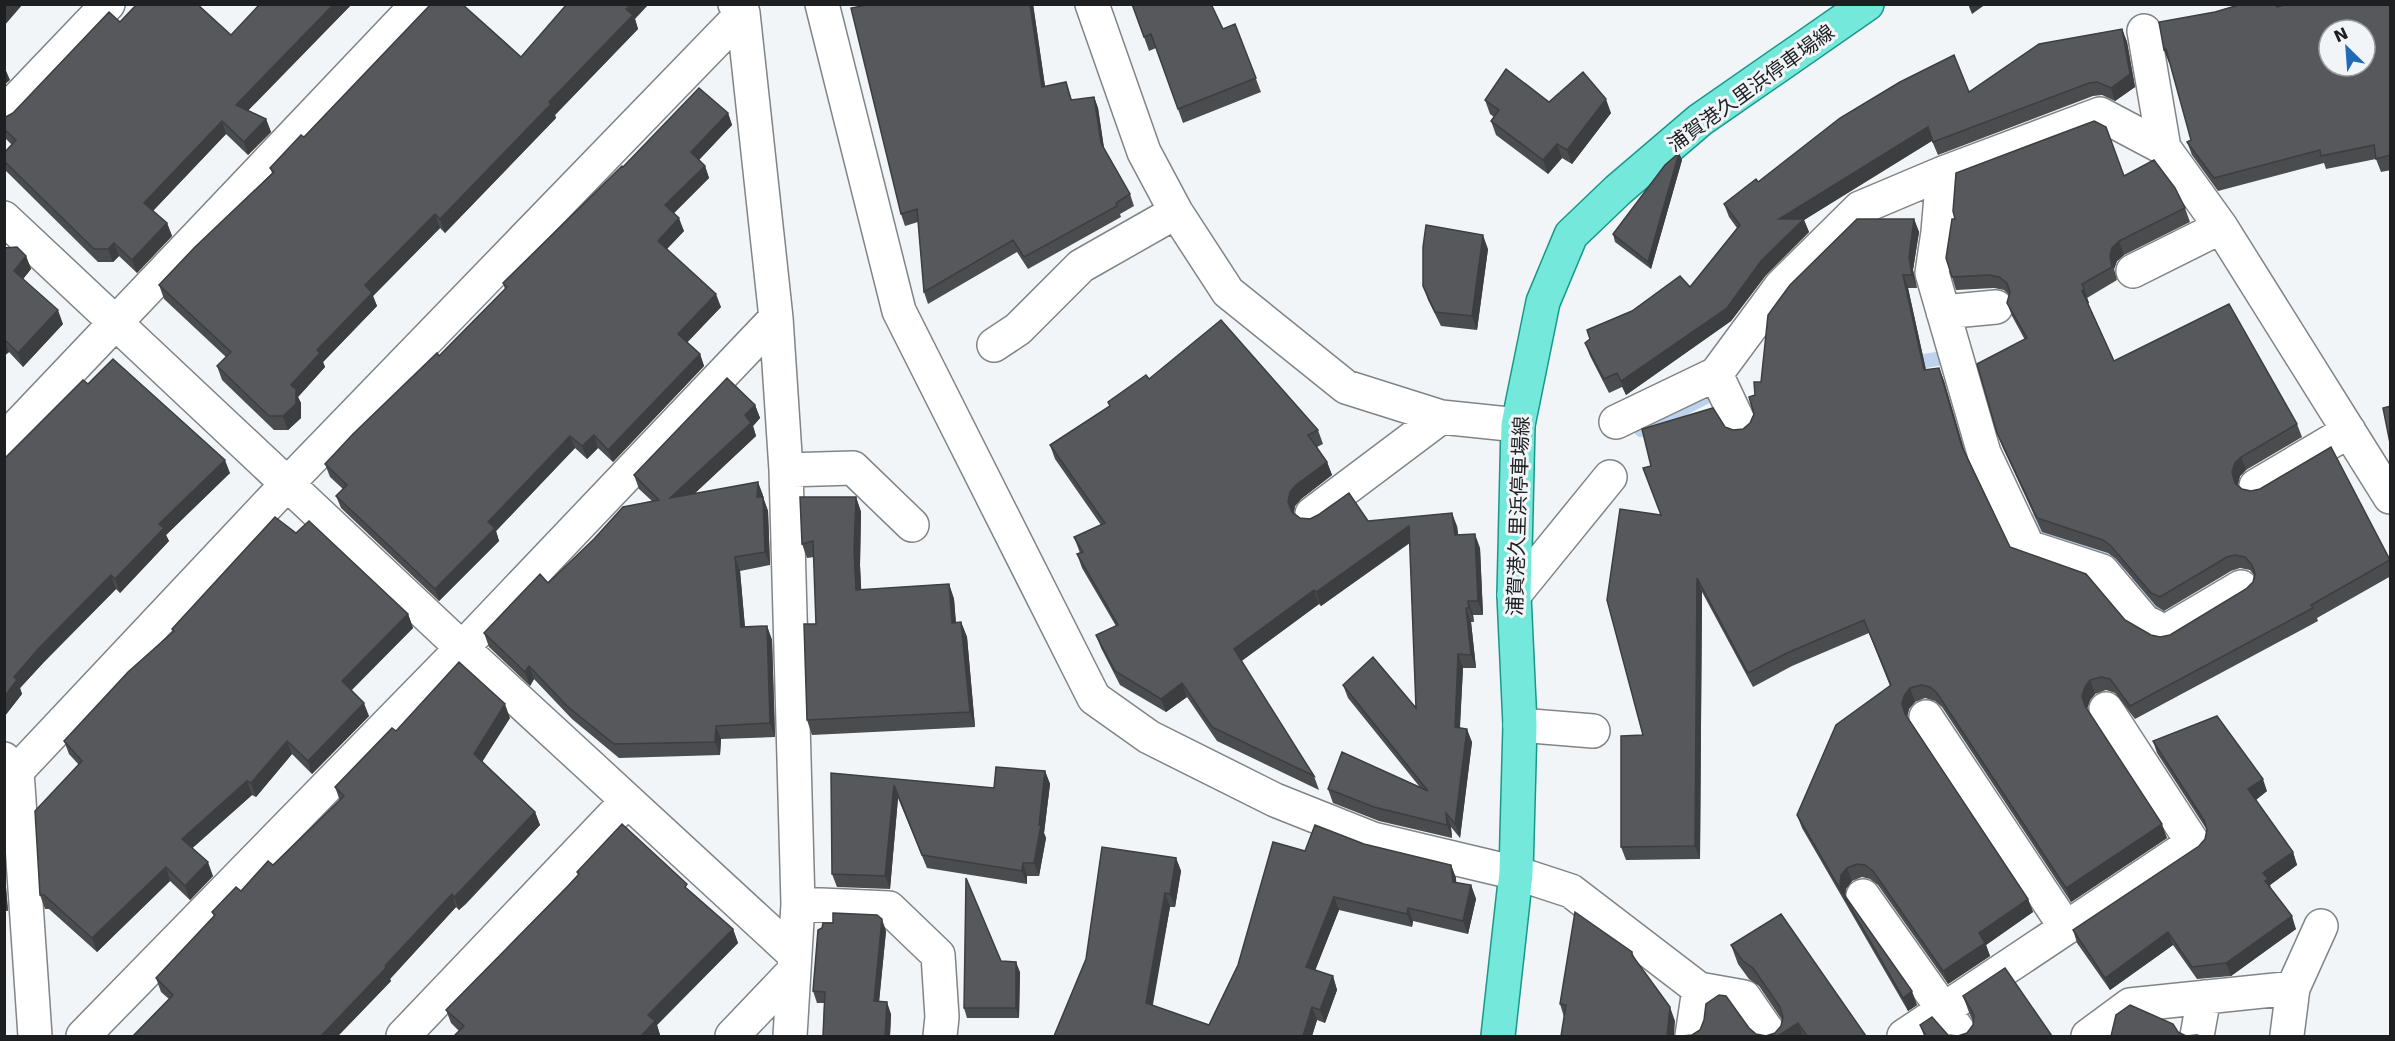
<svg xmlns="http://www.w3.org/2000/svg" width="2395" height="1041" viewBox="0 0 2395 1041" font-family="'DejaVu Sans','Noto Sans JP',sans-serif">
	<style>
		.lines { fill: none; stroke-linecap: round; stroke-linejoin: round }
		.stream { stroke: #bdd2ed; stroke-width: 14 }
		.minor-casing { stroke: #818486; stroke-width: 36 }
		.major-casing { stroke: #199889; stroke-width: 36 }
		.minor { stroke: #fff; stroke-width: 33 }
		.major { stroke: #74e8da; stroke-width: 33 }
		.wall { fill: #4a4c4e }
		.shaded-wall { fill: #3c3e40 }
		.building { fill: #56585b; stroke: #3c3e40; stroke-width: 1.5; fill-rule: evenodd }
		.labels { text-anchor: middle; stroke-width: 6; stroke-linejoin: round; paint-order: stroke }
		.street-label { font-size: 20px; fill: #1e1f20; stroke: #f2f5f8 }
	</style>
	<rect width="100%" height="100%" fill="#f2f5f8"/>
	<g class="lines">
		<path class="stream" d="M1908,364L1942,358
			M1641,430L1710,395
			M2029,519L2033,529L2127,561L2128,564
			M2138,581L2164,623"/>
		<defs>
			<path id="minor" d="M735,4L743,13L776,318L786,470L798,904L790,1036
				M822,4L899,311L1094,698L1149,737L1275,800L1373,839L1516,873L1571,891L1699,989L1744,997L1771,1036
				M1092,4L1144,152L1176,212L1228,292L1346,387L1441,417L1518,425
				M2144,31L2164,148
				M4,113L108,4
				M1943,173L1938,232L1932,273L1984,453L2028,547L2102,571L2144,621L2165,632L2241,587
				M4,218L462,648L794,954
				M2133,271L2221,227
				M1943,312L1996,307
				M994,345L1018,329L1081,266L1176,212
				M1716,374L1740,425
				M1616,422L1716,374L1781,286L1860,208L1943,173L2100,114L2164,148L2221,227L2390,497
				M4,440L418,4
				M786,470L853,468L912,525
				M2256,486L2349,431
				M1312,514L1441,417
				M1514,595L1610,477
				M1926,717L2066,928
				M1520,725L1593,731
				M4,759L17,771L35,1036
				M17,771L287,484L743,13
				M1863,896L1962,1036
				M798,904L889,908L938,955L942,1017L940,1036
				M2287,1035L2293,988L2321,926
				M83,1036L462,648L776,318
				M403,1036L627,801
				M732,1036L793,972
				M1692,1036L1699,989
				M1904,1036L2193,843L2106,709
				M2088,1036L2130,1005L2293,988
				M2197,1036L2204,997"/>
			<path id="major" d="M1498,1036L1516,873L1520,725L1514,595L1518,425L1543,302L1571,235L1618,190L1700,120L1867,4"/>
		</defs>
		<use href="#minor" class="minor-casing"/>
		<use href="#major" class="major-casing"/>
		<use href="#minor" class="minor"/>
		<use href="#major" class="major"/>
	</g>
	<path class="wall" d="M352,4L248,110L266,119L271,132L248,155L226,134L153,211L167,223L172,236L137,273L119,256L113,262H98L5,170L4,153L12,145L4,137V118L13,113L120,22L231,35Z
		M873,4H1033L1045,87L1066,82L1072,100L1094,97L1098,108L1104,149L1130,194L1134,206L1120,214L1121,217L1028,269L1017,252L928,304L924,292L918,222L905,226L901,214Z
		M1132,4L1223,29L1235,24L1261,92L1183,123L1156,48L1149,51Z
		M2242,4H2277L2278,7L2391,4V170L2381,172L2376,159L2326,169L2324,163L2218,191L2192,155L2187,142L2191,140L2170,62L2169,63L2215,12Z
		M635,19L638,29L555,115L556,118L445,233L440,228L373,296L377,306L323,362L325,367L298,397L301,403V418L288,430H274L222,380L217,366L226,357L164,299L159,285L272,173L270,168L521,57Z
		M2122,29L2127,42L2135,87L2115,101L2102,95L2093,96L1938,155L1932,141L1804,220L1809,232L1766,275L1731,321L1626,395L1622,387L1609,393L1590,356L1585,343L1690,287L1737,228L1729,217L1724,204L1758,182L1969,92Z
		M1485,100L1549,102L1611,113L1572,164L1562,158L1548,174L1496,135L1491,121L1494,117L1490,114Z
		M728,113L732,125L699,160L705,166L709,178L674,213L684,231L667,249L721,307L687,342L700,354L704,366L613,462L598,448L587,459L575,448L496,531L499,541L439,601L341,508L336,496L343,489L330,477L325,464L439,356L505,289L503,283L623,167Z
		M1679,153L1682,160L1651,269L1615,242L1613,234Z
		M2124,176L2185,208L2190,222L2124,255L2117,261L2114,269L2117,280L2087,298L2089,303H2088L2114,361L2297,424L2302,437L2246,470L2240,476L2238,485L2242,489L2251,491L2260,489L2331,447L2391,562V576L2317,618L2318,621L2135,719L2115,693L2106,690L2095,694L2090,700L2087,709L2167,838L2071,902L1942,707L1935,701L1925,698L1915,702L1909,709L1907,717L2028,899L2033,912L1986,945L1990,956L1948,984L1878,885L1870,879L1862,877L1852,881L1846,889L1845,896L1917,1005L1908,1011L1802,828L1797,815L1890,686L1869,633L1792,666L1753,687L1702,592L1700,859L1626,860L1621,847L1643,735L1661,515L1651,466L1725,427L1733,430L1743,429L1750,423L1754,414L1755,395L1761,382L1914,219L1919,232L1913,270L1917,288H1908L1926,370L1939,368L1944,381L1965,452L2010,547L2125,620L2151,635L2160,637L2170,635L2246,589L2253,582L2254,575L2250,570L2240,568L2231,571L2164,611L2156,606L2116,559L2108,553L2042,532L2002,446L1997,433L2025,340L2012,316L2007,303L2009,295L2004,290L1994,288L1956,290L1952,277L1955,219Z
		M4,248L26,256L31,269L23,279L63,324L23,367L9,352L4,356Z
		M1488,249L1477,330L1441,326L1428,300L1423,286Z
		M1149,379L1318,430L1323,444L1317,447L1327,462L1332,475L1301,499L1295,506L1294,513L1300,518L1368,521L1457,526L1458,535L1480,548L1483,615H1473L1474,622H1471L1476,668H1463L1460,728L1472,742L1460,838L1451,827L1452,838L1379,821L1333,803L1328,789L1419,786L1348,698L1343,685L1416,708L1410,543L1321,606L1319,604L1241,661L1314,776L1319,790L1217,741L1187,697L1166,712L1120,685L1101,648L1096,635L1116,626L1082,568L1077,554L1080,553L1074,537L1101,525L1055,459L1050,445L1110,406L1108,402Z
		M88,384L230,473L166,535L169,541L120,593L116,589L44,662L20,688L22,694L4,717Z
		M755,405L760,418L753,426L756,436L695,493L763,495V497L768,511L770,565L740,571L745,627L767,626L772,640L775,737L721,739L720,755L619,758L572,719L534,679L530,686L489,647L484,633L652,501L639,489L634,475Z
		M856,497L861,512L860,565L861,590L949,584L954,599L956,623L961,622L967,637L975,727L812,735L807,720L816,624L814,557L807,558L802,544Z
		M296,533L408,614L413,628L351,690L369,716L312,774L292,754L256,797L252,795L192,848L213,876L190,900L170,881L97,952L49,909H45L40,895L79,765L69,754L64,741L173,631L172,629Z
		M510,718L482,761L535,812L540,825L466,904L459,910L456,907L390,979L391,981L338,1036H133L169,999L161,992L156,978L214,917L212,912L241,891L273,865L340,801L335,787L396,731Z
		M2153,741L2267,791L2256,800L2293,852L2297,865L2270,885L2271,890L2296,929L2231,976L2197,979L2173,945L2110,990L2077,943L2073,930L2199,846L2205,839L2207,830L2157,753Z
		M1045,771L1050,784L1044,833L1046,838L1039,876H1027V884L927,868L898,798L890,889L837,887L832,874L831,773L994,788Z
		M1364,844L1451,865L1456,878V883L1471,885L1476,899L1468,934L1413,921L1412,927L1339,910L1315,970L1333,976L1337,990L1325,1023L1317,1020L1312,1036H1054L1176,858L1181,871L1175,907H1170L1152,1005L1209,1025L1238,965L1305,851Z
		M4,864L8,911H4Z
		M577,872L689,890L733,929L738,943L657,1025L660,1035L659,1036H454L459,1031L451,1023L446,1010L578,875Z
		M822,928L886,931L879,1001L891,1014L890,1036H823L824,1003H817L813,991Z
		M1731,945L1866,1036H1682L1749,1028L1756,1034L1766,1036L1775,1033L1781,1026L1782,1020L1759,986L1749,979L1738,964Z
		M1632,952L1635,959L1675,1021L1564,1017L1560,1004Z
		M1001,961L1020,972L1019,1018H967L964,1008Z
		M1963,996L2052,1036H1924L1920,1025L1948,1035L1958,1036L1967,1033L1973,1025V1021L1970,1015Z"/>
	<path class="shaded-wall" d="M6,4H23L4,26V6Z
		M334,4H352L241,118L236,105Z
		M631,4H649L635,19L638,29L555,115L556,118L445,233L440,219L549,102Z
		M1030,4H1033L1047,99L1042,87Z
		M1968,4H1986L1972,14Z
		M2122,29L2127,42L2135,87L2115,101L2111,88Z
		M2166,49L2171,62L2169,63L2164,50Z
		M4,66L10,80L4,85Z
		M1094,97L1098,108L1105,154L1101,143Z
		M1606,99L1611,113L1572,164L1567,150Z
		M728,113L732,125L695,164L691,152Z
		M266,119L271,132L248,155L244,142Z
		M222,121L226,134L148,216L144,203Z
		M1928,127L1933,140L1804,220L1809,232L1766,275L1731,321L1626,395L1621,381L1779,219Z
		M1557,144L1562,158L1548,174L1543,160Z
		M1679,153L1682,160L1651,269L1648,262Z
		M705,166L709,178L670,217L665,205Z
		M435,214L440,228L373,296L377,306L323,362L325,367L298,397L301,403V418L288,430L283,416L291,385L365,285Z
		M679,218L684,231L663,253L658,241Z
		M1914,219L1919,232L1913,270L1917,288L1912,275L1909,257Z
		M167,223L172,236L137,273L132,260Z
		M1483,235L1488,249L1477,330L1472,316Z
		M2119,241L2124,255L2117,261L2114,269L2117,280L2110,256L2112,248Z
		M114,243L119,256L113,262L108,249Z
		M26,256L31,269L19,284L14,271Z
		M1903,275L1908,288L1929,384L1924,370Z
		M2084,289L2089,303L2087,304L2082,291Z
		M716,294L721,307L683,347L678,334Z
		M58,310L63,324L23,367L18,353Z
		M4,341L9,352L4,356Z
		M700,354L704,366L613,462L608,450Z
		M1939,368L1944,381L1967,461L1962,447Z
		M755,405L760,418L753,426L756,436L675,512L670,498Z
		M594,435L598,448L587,459L582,446Z
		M570,436L575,448L496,531L499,541L439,601L435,589L488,522Z
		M2241,457L2246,470L2240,476L2237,486L2235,483L2232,472L2235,463Z
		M225,460L230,473L166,535L169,541L120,593L115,579L159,524Z
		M1327,462L1332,475L1301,499L1295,506L1293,516L1288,502L1290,492L1296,485Z
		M758,482L763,495L762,511L757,497Z
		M763,497L768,511L770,565L765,552Z
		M856,497L861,512L860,565L862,605L856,590L854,550Z
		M1452,513L1457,526L1460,549L1455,535Z
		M1409,526L1414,539L1321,606L1316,592Z
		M1475,534L1480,548L1483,615L1478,601Z
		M735,557L740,571L746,640L741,627Z
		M111,575L116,589L44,662L20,688L22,694L4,717V697L14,677L39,648Z
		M1697,578L1702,592L1700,859L1695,846Z
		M949,584L954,599L957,638L952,623Z
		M1314,590L1319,604L1239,663L1234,649Z
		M1468,601L1473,615L1474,622L1469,608Z
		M1466,608L1471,622L1476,668L1471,655Z
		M408,614L413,628L347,695L342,681Z
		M961,622L967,637L975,727L970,712Z
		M767,626L772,640L775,737L770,723Z
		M1458,654L1463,668L1459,740L1455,727Z
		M529,666L534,679L530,686L525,672Z
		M2090,680L2095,694L2090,700L2087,709L2090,719L2082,696L2085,687Z
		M1182,683L1187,697L1166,712L1161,699Z
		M1910,688L1915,702L1909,709L1907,718L1910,727L1902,704L1904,696Z
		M364,703L369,716L312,774L308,761Z
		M505,704L510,718L479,767L474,754Z
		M716,726L721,739L720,755L715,742Z
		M1467,729L1472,742L1460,838L1455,824Z
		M287,741L292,754L256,797L251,783Z
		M1045,771L1050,784L1044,833L1046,838L1039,876L1034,863Z
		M2263,779L2267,791L2253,802L2248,789Z
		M247,781L252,795L187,853L182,839Z
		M894,785L898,798L890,889L885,876Z
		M535,812L540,825L459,910L454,897Z
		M1446,813L1451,827L1452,838L1447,825Z
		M2162,824L2167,838L2071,902L2066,888Z
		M2293,852L2297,865L2270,885L2272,892L2265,881L2263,873Z
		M1176,858L1181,871L1175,907L1170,894Z
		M208,862L213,876L190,900L185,886Z
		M1023,863L1027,876V884L1022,871Z
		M4,864L8,911L4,902Z
		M1451,865L1456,878L1457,895L1453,882Z
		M166,867L170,881L97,952L92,938Z
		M1847,868L1852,881L1846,889L1845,897L1840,885L1841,875Z
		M1471,885L1476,899L1468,934L1463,921Z
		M1165,893L1170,907L1151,1016L1146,1003Z
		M452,894L456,907L390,979L391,981L338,1036H321Z
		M1334,897L1339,910L1311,981L1306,967Z
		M2028,899L2033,912L1986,945L1990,956L1948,984L1943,971L1979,933Z
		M1408,908L1413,921L1412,927L1407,914Z
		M2292,916L2296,929L2231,976L2226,963Z
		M882,919L886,931L878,1013L874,1001Z
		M733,929L738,943L657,1025L660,1035L659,1036H641L648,1015Z
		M2168,932L2173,945L2110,990L2105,978Z
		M1016,962L1020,972L1019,1018L1016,1008Z
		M1333,976L1337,990L1325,1023L1320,1010Z
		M1912,991L1917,1005L1908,1011L1903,998Z
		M887,1002L891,1014L890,1036H885Z
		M1312,1007L1317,1020L1312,1036H1303Z
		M1670,1007L1675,1021L1674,1036H1667Z
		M1798,1023L1803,1036H1778Z"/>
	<path class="building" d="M137,4H197L231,35L260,4H334L236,105L266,119L244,142L222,121L144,203L167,223L132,260L114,243L108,249H94L4,161V153L16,140L4,129V118L13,113L109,12L120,22Z
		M431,4H462L521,57L567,4H631L626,9L633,15L549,102L551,104L440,219L435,214L365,285L372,293L317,350L320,353L291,385L296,389V404L283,416H269L217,366L231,352L159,285L195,247L274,172L270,168L301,135L304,137Z
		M873,4H1030L1042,87L1066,82L1071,100L1094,97L1101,143L1130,194L1116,203L1117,206L1024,257L1013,240L924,292L917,209L901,214L851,8Z
		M1132,4H1211L1223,29L1235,24L1256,78L1178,109L1151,34L1144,37Z
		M2242,4H2276L2277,7L2288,4H2391V155L2376,159L2374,145L2321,156L2320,150L2214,178L2187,142L2191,140L2166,49L2164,50L2159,22L2215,12ZM2329,30H2365V66H2329Z
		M2122,29L2130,74L2111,88L2097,82L2089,83L1933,142L1928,127L1779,219H1804L1761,261L1727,308L1621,381L1617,373L1604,379L1585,343L1590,339L1587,330L1632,311L1680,276L1690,287L1740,225L1724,204L1756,179L1758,182L1840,118L1900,82L1954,55L1969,92L2039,44Z
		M1506,69L1549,102L1583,72L1606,99L1567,150L1557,144L1543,160L1491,121L1499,110L1485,100Z
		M699,88L728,113L691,152L705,166L665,205L679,218L658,241L716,294L678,334L700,354L608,450L594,435L582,446L570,436L488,522L495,528L435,589L336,496L347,485L325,464L353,434L437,353L439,356L507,287L503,283L622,166L623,167Z
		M2094,121L2106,127L2124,176L2154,160L2175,188L2185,208L2119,241L2112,248L2110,256L2112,267L2082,284L2084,289L2082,291L2114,361L2229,304L2297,424L2241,457L2235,463L2232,472L2235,483L2242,489L2251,491L2260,489L2331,447L2390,560L2311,605L2313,608L2130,706L2110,679L2101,677L2090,680L2085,687L2082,696L2085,706L2162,824L2066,888L1937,693L1930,687L1921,685L1910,688L1904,696L1902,704L1905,714L2028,899L1979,933L1985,943L1943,971L1873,871L1865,865L1857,864L1847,868L1841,875L1840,885L1843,893L1912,991L1903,998L1797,815L1836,725L1891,685L1864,620L1787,653L1748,673L1697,578L1695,846L1621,847V736L1643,735L1607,600L1620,509L1661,515L1643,468L1651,466L1642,429L1713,408L1725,427L1733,430L1743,429L1750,423L1754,414L1749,397L1755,395L1754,382H1761L1768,315L1790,285L1857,219H1914L1909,257L1912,275H1903L1924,370L1939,368L1962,447L2010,547L2086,574L2125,620L2151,635L2160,637L2170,635L2246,589L2253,582L2255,574L2252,565L2245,557L2235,555L2227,557L2160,597L2151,593L2111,546L2103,540L2037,518L1997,433L1977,364L2027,338L2007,303L2010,292L2007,283L1999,277L1989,275L1952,277L1946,258L1952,219H1955L1953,211L1956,173Z
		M1679,153L1648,262L1613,234L1665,165Z
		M1426,225L1483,235L1472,316L1435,312L1423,286V247Z
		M17,247L26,256L14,271L58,310L18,353L4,339V248Z
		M1221,320L1318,430L1308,435L1327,462L1296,485L1290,492L1288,502L1292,512L1300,518L1310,519L1318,515L1349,493L1368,521L1452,513L1455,535L1475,534L1478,601H1468L1469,608H1466L1471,655L1458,654L1455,727L1467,729L1455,824L1446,813L1447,825L1374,807L1328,789L1342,752L1428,791L1343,685L1373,657L1416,708L1409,526L1316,592L1314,590L1234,649L1314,776L1212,727L1182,683L1161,699L1115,671L1096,635L1118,625L1077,554L1083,552L1074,537L1105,523L1050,445L1110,406L1108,402L1146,375L1149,379Z
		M113,359L225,460L159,524L164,528L115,579L111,575L39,648L14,677L17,680L4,697V459L83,380L88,384Z
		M727,378L755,405L745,415L751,423L670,498L758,482L757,497H763L765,552L735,557L741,627L767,626L770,723L716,726L715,742L614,744L567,706L529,666L525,672L484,633L540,574L548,583L594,539L623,507L659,500L634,475Z
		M2391,406V448L2383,408Z
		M800,497H856L854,550L856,590L949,584L952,623L961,622L970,712L807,720L804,624H816L813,541L802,544Z
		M275,517L296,533L309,521L408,614L342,681L364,703L308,761L287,741L251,783L247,781L182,839L208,862L185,886L166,867L92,938L44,895H40L35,811L82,761L64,741L128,672L174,631L172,629Z
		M459,662L505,704L474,754L535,812L461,890L454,897L452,894L385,966L386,968L321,1036H133L173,995L156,978L215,915L212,912L236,887L241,891L268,861L273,865L344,796L335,787L392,728L396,731Z
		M2217,716L2263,779L2248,789L2293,852L2263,873L2268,879L2265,881L2292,916L2226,963L2192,967L2168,932L2105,978L2073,930L2199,846L2205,839L2207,830L2204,820L2153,741Z
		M996,767L1045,771L1039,825H1041L1034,863H1023L1022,871L922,855L894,785L885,876L832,874L831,773L994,788Z
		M622,824L687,884L685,887L733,929L648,1015L655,1021L641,1036H454L464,1026L446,1010L568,886L579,874L577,872Z
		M1315,825L1364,844L1451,865L1453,882L1471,885L1463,921L1408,908L1407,914L1334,897L1306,967L1333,976L1320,1010L1312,1007L1303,1036H1054L1086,959L1102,847L1176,858L1170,894L1165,893L1146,1003L1209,1025L1238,965L1273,842L1305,851Z
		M966,878L1001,961L1016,962V1008H964Z
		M1575,912L1632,952V955L1670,1007L1667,1036H1561L1566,1005L1560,1004Z
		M833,913L877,915L882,919L874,1001L887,1002L885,1036H823L825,992L813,991L818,930L822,928L823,923H833Z
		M1781,914L1866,1036H1807L1798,1023L1778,1036H1682L1692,1035L1700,1030L1704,1020L1706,1004L1719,995L1726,996L1749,1028L1756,1034L1766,1036L1775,1033L1781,1026L1783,1017L1780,1007L1753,968L1743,961L1731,945Z
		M2005,968L2052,1036H1926L1920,1025L1932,1017L1948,1035L1958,1036L1967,1033L1973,1025L1974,1015L1963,996Z
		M2130,1005L2173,1024L2178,1032L2186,1036L2197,1035L2200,1036H2111L2116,1015Z"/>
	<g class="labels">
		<g class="street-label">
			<text transform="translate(1751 88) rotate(-36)" y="7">浦賀港久里浜停車場線</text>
			<text transform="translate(1518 516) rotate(-88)" y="7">浦賀港久里浜停車場線</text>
		</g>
	</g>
	<rect width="2395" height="1041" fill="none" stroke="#1e1f20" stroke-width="12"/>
	<g transform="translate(2347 48) rotate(335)"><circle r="28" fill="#f2f5f8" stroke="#9d9fa2" stroke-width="1.5"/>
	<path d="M0-4.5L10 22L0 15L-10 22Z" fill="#2169b9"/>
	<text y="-9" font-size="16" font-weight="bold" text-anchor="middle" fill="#1e1f20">N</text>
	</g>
</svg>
